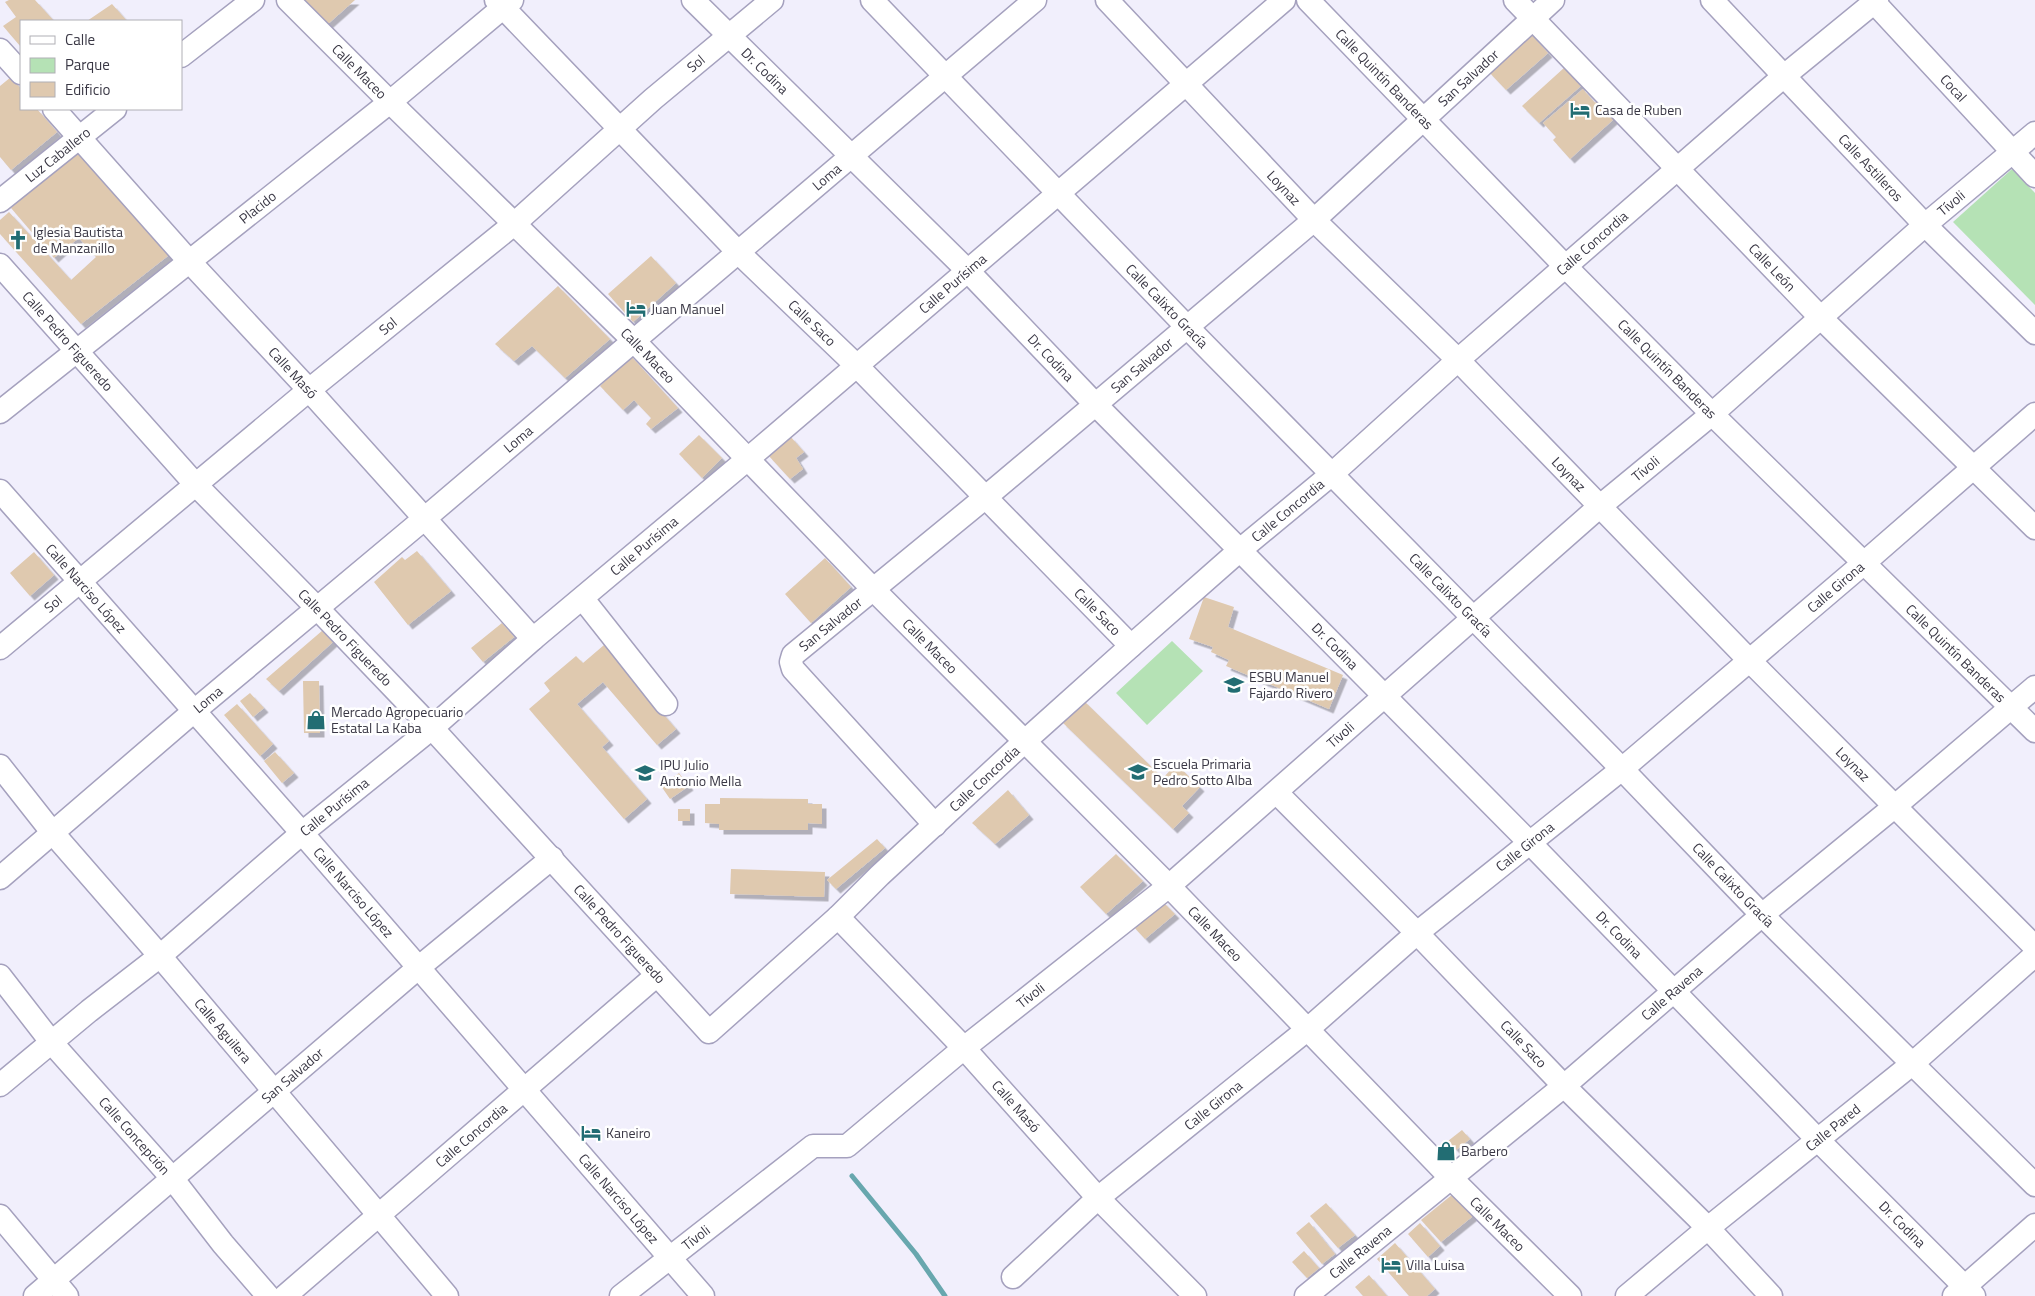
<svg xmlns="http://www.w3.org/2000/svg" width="2035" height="1296" viewBox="0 0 2035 1296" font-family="'Titillium Web',sans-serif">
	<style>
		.green { fill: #b5e2b5 }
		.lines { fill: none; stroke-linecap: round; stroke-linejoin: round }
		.stream { stroke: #68a7ae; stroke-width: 5 }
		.building { fill: #dfc9af; filter: url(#shadow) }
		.minor-casing { stroke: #a5a1be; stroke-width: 25 }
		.minor { stroke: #fff; stroke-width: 22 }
		.labels { text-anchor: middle; stroke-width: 5; stroke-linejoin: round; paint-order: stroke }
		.street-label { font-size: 14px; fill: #3a3845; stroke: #fff }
		.poi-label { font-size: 14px; fill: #3a3845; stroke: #fff; text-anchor: start }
	</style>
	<defs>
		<filter id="shadow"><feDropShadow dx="4.5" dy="4.5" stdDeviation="0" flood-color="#0004"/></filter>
	</defs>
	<rect width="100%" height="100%" fill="#f1effc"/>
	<path class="green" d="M2012,169L2035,193V305L1953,222Z
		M1172,641L1203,671L1147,725L1116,693Z"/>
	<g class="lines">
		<path class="stream" d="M852,1176L916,1254L945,1296"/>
	</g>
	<path class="building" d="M9,0H35L54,21H21V47L3,26L16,17L5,2Z
		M291,0H355L320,31Z
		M112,4L127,21H87Z
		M1530,33L1548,53L1506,90L1488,71Z
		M1565,67L1582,85L1539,123L1522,106Z
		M11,77L21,89V109H37L57,132L11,170L0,157V86Z
		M1583,89L1595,103L1598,99L1615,118L1570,159L1553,140L1556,137L1543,123Z
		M78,150L169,255L81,324L0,234V220L9,212L71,280L96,257L79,238L66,248L46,224L44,226L64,249L54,258L11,208Z
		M651,256L676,283L633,322L608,294Z
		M558,286L610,339L565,378L532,346L514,361L495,344Z
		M631,356L678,408L651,429L646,424L651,418L634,400L623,410L600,386Z
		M699,435L722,458L702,478L679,454Z
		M790,436L804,452L796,458L803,469L790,479L768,455Z
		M417,551L451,591L408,625L374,582L402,557L405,560Z
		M34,552L54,575L30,596L10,573Z
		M825,558L851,587L811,623L785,594Z
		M1204,597L1234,607L1228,627L1343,675L1329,709L1226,666L1229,660L1211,652L1213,647L1189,639Z
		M502,623L514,637L483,662L471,648Z
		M323,630L334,641L279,691L266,679Z
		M604,645L676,729L657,745L603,682L577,704L609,741L602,747L647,799L624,819L529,709L550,691L544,683L576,656L583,663Z
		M303,681H319L320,733H304Z
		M250,693L264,708L253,717L240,701Z
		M1083,700L1163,778L1176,764L1200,787L1182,806L1189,813L1173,829L1062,722Z
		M237,704L273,744L260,756L224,715Z
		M275,752L294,773L282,783L264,761Z
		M679,773L689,786L670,799L661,786Z
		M1008,790L1029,815L995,844L972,823Z
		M720,798L808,799V804H822V824L808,823V830H719V824L705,823V804H720Z
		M678,809H690V821H678Z
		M877,839L885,848L836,889L827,880Z
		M1116,854L1143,881L1106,914L1080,887Z
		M731,869L825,872L824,897L730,894Z
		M1162,901L1175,914L1145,939L1132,925Z
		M1462,1130L1470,1139L1456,1150L1448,1141Z
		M1453,1194L1473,1216L1441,1242L1421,1220Z
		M1326,1203L1355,1235L1338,1248L1310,1216Z
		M1309,1222L1335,1254L1322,1264L1296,1233Z
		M1420,1223L1440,1246L1428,1257L1408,1234Z
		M1395,1243L1435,1289L1427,1296H1409L1377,1259Z
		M1304,1251L1319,1268L1307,1278L1292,1262Z
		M1369,1275L1387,1296H1363L1355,1287Z"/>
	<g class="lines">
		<defs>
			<g id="minor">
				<path id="s1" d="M288,0L390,102L634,341L873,589L1169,886L1450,1177L1570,1296"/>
				<path id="s2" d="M496,0L738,252L857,366L1131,646"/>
				<path id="s3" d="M693,0L967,270L1095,404L1530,843L1818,1140L1974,1296"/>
				<path id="s4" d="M872,0L1188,328L1622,769L1762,915L2035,1185"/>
				<path id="s5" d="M1107,0L1314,220L1458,360L1749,660L2035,947"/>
				<path id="s6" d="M1308,0L1566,267L1712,414L2035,731"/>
				<path id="s7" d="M1515,0L1821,318L2035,528"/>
				<path id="s8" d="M1712,0L1925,225L2035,333"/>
				<path id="s9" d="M1872,0L2035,176"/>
				<path d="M0,50L21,73"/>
				<path d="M181,56L253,0"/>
				<path id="s10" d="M54,109L189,261L309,390L533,639"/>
				<path id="s11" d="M0,201L115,109"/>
				<path id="s12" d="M0,265L196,485L317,608L432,728L709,1032L838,917L880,875L1025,741L1131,646L1240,550L1332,474L1458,360L1784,76L1877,0"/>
				<path id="s13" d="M0,412L390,102L512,0"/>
				<path id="s14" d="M0,491L302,833L703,1296"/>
				<path d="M583,599L666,704"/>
				<path id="s15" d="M0,648L309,390L514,224L653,99L772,0"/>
				<path id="s16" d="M0,766L52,832L160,956L447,1296"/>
				<path id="s17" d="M1277,793L1417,933L1564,1086L1708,1228L1771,1296"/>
				<path id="s18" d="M935,825L793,669L791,662L793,655L987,496L1314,220L1553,0"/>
				<path id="s19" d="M0,878L193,712L424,519L1035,0"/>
				<path id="s20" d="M838,917L964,1048L1098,1198L1195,1296"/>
				<path id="s21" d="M0,976L52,1043L172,1178L223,1244L268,1296"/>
				<path id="s22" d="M0,1085L89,1011L160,956L302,833L432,728L533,639L749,458L1284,0"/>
				<path d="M0,1216L67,1296"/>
				<path id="s23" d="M1013,1277L1098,1198L1308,1029L1417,933L1622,769L1864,563L2035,414"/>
				<path id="s24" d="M35,1296L418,968L552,858"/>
				<path id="s25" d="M285,1296L657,975"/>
				<path id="s26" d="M621,1296L813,1146H847L964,1048L1169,886L1599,507L1712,414L1925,225L2035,133"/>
				<path id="s27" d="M1306,1296L1564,1086L1762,915L1894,807L2035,687"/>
				<path id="s28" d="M1627,1296L1708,1228L1912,1064L2035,955"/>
				<path d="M1954,1296L2035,1225"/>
			</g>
		</defs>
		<use href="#minor" class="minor-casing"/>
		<use href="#minor" class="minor"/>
	</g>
	<defs>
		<symbol id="hotel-bare" viewBox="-9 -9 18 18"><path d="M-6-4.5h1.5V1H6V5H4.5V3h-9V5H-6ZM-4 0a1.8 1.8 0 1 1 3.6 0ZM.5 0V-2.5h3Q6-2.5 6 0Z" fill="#226d73" stroke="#fff" stroke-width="2.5" paint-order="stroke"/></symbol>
		<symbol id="church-bare" viewBox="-9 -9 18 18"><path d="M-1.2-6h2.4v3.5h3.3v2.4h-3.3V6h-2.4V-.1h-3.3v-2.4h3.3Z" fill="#226d73" stroke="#fff" stroke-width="2.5" paint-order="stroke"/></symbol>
		<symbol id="school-bare" viewBox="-9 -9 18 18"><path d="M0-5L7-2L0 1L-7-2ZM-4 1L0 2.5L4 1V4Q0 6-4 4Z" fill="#226d73" stroke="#fff" stroke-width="2.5" paint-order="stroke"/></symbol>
		<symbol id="shop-bare" viewBox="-9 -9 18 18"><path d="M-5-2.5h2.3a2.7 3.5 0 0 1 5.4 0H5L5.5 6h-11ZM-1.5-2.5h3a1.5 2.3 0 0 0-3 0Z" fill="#226d73" stroke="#fff" stroke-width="2.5" paint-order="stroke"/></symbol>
	</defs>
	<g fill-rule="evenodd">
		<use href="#hotel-bare" x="1566" y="96" width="28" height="28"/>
		<use href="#church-bare" x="4" y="226" width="28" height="28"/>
		<use href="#hotel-bare" x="622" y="295" width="28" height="28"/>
		<use href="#school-bare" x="1220" y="671" width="28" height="28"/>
		<use href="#shop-bare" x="302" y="706" width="28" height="28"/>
		<use href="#school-bare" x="1124" y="758" width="28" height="28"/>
		<use href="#school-bare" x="631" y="759" width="28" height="28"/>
		<use href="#hotel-bare" x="577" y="1119" width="28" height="28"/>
		<use href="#shop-bare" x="1432" y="1137" width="28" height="28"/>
		<use href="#hotel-bare" x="1377" y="1251" width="28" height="28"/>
	</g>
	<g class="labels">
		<g class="street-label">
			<text dy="5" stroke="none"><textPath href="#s15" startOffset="909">Sol</textPath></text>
			<text dy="5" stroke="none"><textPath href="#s1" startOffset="101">Calle Maceo</textPath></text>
			<text dy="5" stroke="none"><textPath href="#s3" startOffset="101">Dr. Codina</textPath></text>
			<text dy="5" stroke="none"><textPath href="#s18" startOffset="1114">San Salvador</textPath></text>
			<text dy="5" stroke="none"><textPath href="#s6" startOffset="110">Calle Quintín Banderas</textPath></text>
			<text dy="5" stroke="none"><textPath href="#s9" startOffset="120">Cocal</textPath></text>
			<text dy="5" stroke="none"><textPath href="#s11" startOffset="74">Luz Caballero</textPath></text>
			<text dy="5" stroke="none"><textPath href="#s8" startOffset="231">Calle Astilleros</textPath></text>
			<text dy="5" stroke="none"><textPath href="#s19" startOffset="1084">Loma</textPath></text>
			<text dy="5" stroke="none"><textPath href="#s5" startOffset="258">Loynaz</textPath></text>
			<text dy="5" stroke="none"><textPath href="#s26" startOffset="1730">Tívoli</textPath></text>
			<text dy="5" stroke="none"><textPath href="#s13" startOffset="329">Placido</textPath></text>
			<text dy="5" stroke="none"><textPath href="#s12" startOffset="2229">Calle Concordia</textPath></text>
			<text dy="5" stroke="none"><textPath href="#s7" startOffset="371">Calle León</textPath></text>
			<text dy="5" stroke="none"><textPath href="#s22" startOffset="1245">Calle Purísima</textPath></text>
			<text dy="5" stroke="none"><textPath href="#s4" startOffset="425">Calle Calixto Gracía</textPath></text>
			<text dy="5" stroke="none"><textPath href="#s2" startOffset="452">Calle Saco</textPath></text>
			<text dy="5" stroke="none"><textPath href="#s15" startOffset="504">Sol</textPath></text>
			<text dy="5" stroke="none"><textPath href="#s12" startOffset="102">Calle Pedro Figueredo</textPath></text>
			<text dy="5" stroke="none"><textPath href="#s1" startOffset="506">Calle Maceo</textPath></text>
			<text dy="5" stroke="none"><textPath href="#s3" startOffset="506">Dr. Codina</textPath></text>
			<text dy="5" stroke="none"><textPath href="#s18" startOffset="679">San Salvador</textPath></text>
			<text dy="5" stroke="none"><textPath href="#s6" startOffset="515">Calle Quintín Banderas</textPath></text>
			<text dy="5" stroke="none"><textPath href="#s10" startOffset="356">Calle Masó</textPath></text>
			<text dy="5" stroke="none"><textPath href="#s19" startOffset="679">Loma</textPath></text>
			<text dy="5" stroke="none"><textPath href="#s26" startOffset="1325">Tívoli</textPath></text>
			<text dy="5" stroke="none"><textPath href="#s5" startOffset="662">Loynaz</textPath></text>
			<text dy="5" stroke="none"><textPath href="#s12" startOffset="1824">Calle Concordia</textPath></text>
			<text dy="5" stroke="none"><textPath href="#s22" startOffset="840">Calle Purísima</textPath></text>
			<text dy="5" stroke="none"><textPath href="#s23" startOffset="1074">Calle Girona</textPath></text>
			<text dy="5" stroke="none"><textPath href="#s14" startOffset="130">Calle Narciso López</textPath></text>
			<text dy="5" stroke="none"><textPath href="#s4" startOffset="830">Calle Calixto Gracía</textPath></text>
			<text dy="5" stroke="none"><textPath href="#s15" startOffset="69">Sol</textPath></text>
			<text dy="5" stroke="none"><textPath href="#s2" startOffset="858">Calle Saco</textPath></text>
			<text dy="5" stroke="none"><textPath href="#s18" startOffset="274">San Salvador</textPath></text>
			<text dy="5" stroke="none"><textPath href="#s12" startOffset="508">Calle Pedro Figueredo</textPath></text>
			<text dy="5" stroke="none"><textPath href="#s3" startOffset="911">Dr. Codina</textPath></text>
			<text dy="5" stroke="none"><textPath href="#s1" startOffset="911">Calle Maceo</textPath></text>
			<text dy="5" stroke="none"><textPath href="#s6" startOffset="920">Calle Quintín Banderas</textPath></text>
			<text dy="5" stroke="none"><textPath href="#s19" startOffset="274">Loma</textPath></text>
			<text dy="5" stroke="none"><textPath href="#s26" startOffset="920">Tívoli</textPath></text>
			<text dy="5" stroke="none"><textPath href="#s5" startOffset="1068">Loynaz</textPath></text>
			<text dy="5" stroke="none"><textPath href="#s12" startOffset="1419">Calle Concordia</textPath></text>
			<text dy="5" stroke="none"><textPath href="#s22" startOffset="435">Calle Purísima</textPath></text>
			<text dy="5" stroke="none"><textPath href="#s23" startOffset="669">Calle Girona</textPath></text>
			<text dy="5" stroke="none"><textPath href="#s4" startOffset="1235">Calle Calixto Gracía</textPath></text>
			<text dy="5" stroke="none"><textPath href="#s14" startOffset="535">Calle Narciso López</textPath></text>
			<text dy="5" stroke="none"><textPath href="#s12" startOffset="912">Calle Pedro Figueredo</textPath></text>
			<text dy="5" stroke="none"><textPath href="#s1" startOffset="1316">Calle Maceo</textPath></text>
			<text dy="5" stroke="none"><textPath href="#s3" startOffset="1316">Dr. Codina</textPath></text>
			<text dy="5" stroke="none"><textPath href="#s27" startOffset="475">Calle Ravena</textPath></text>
			<text dy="5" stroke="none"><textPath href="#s26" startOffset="515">Tívoli</textPath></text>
			<text dy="5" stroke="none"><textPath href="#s16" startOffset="346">Calle Aguilera</textPath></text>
			<text dy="5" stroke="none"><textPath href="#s17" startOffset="352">Calle Saco</textPath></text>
			<text dy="5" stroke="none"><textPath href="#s24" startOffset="339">San Salvador</textPath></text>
			<text dy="5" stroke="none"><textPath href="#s23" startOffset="264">Calle Girona</textPath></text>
			<text dy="5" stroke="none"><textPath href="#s20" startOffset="260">Calle Masó</textPath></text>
			<text dy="5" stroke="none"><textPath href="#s28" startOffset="266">Calle Pared</textPath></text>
			<text dy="5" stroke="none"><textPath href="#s21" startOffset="209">Calle Concepción</textPath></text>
			<text dy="5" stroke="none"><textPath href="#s25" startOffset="246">Calle Concordia</textPath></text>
			<text dy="5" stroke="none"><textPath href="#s14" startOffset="940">Calle Narciso López</textPath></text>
			<text dy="5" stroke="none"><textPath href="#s1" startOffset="1721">Calle Maceo</textPath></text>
			<text dy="5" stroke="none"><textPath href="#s3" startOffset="1721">Dr. Codina</textPath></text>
			<text dy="5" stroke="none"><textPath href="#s26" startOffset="95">Tívoli</textPath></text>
			<text dy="5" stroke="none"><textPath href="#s27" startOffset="70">Calle Ravena</textPath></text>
		</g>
		<g class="poi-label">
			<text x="1595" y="115">Casa de Ruben</text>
			<text x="33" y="237">Iglesia Bautista<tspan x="33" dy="16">de Manzanillo</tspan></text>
			<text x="651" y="314">Juan Manuel</text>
			<text x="1249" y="682">ESBU Manuel<tspan x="1249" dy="16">Fajardo Rivero</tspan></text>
			<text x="331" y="717">Mercado Agropecuario<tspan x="331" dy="16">Estatal La Kaba</tspan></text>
			<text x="1153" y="769">Escuela Primaria<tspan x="1153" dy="16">Pedro Sotto Alba</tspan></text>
			<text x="660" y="770">IPU Julio<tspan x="660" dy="16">Antonio Mella</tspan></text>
			<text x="606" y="1138">Kaneiro</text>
			<text x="1461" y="1156">Barbero</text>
			<text x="1406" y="1270">Villa Luisa</text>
		</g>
	</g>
	<rect x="20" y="20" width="162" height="90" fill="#ffffff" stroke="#b0afb5"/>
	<rect x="30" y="36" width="25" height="8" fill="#ffffff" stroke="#b0afb5"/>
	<text x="65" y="45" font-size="15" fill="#3a3845">Calle</text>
	<rect x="30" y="58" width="25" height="15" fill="#b5e2b5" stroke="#b0afb5"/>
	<text x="65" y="70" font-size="15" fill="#3a3845">Parque</text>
	<rect x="30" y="82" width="25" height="15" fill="#dfc9af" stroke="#b0afb5"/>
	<text x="65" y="95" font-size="15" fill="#3a3845">Edificio</text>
</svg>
